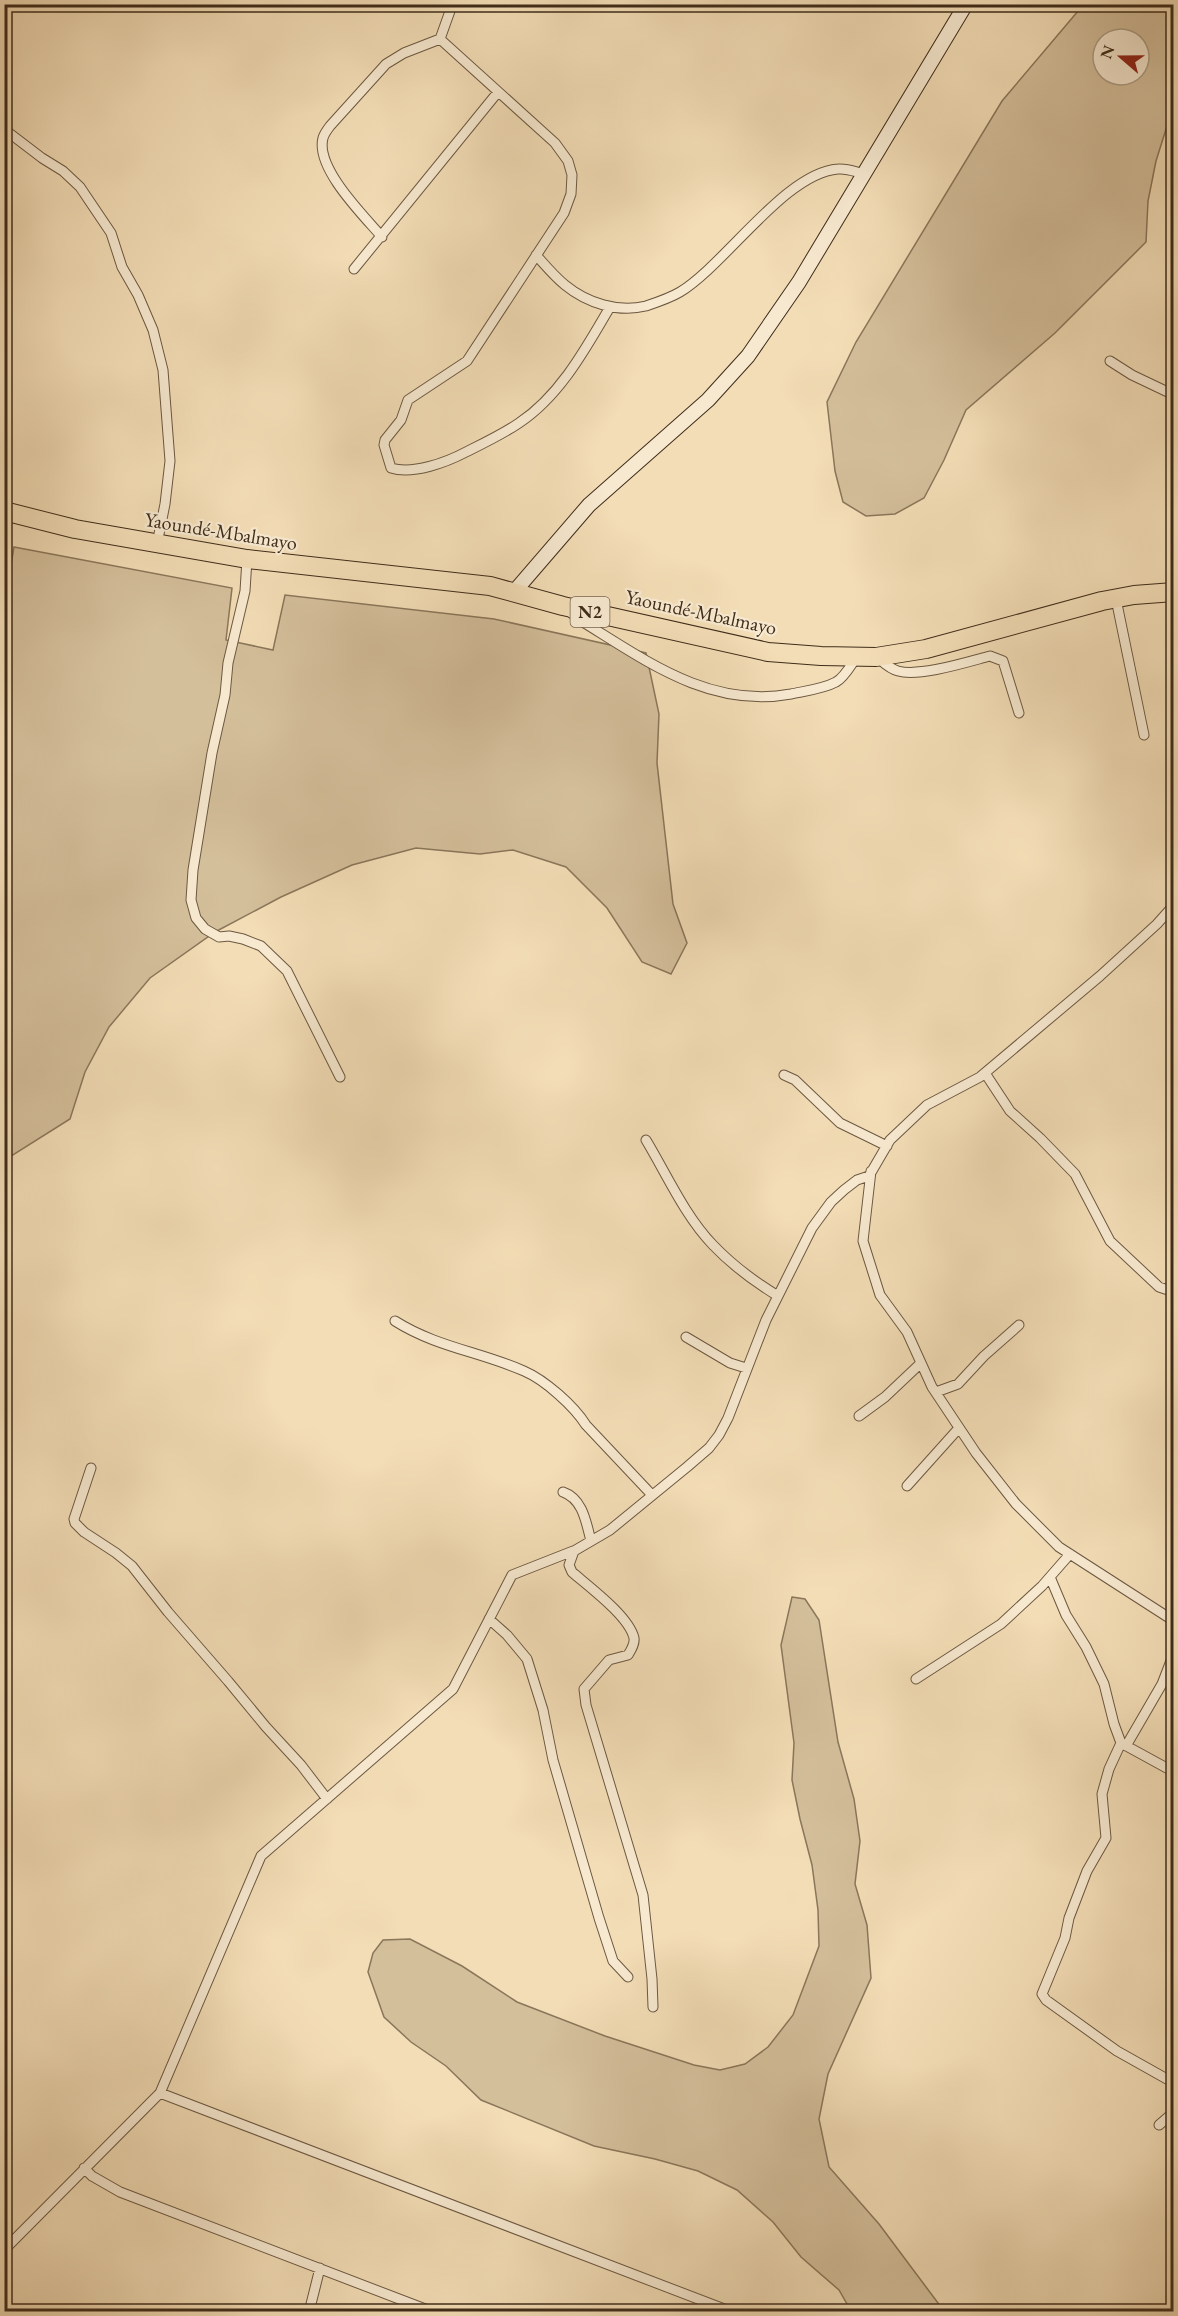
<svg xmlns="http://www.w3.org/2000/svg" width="1178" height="2316" viewBox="0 0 1178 2316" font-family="'EB Garamond',serif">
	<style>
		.green { fill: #d4bf9b; stroke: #8a765a; stroke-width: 1.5; fill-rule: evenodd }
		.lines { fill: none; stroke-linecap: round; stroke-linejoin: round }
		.street-casing { stroke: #6c5841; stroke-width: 11 }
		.secondary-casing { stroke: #3f2c1a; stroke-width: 16 }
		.highway-casing { stroke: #3f2c1a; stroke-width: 20 }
		.street { stroke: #f7e9d0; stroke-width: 9 }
		.secondary { stroke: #f7e9d0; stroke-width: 14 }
		.highway { stroke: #f3ddb6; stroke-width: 18 }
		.labels { text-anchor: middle; stroke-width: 4.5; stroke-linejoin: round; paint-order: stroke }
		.shield { fill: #f7e9d0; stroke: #766551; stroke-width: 1.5 }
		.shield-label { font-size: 18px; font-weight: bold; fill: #3f2c1a }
		.street-label { font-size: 20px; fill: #3f2c1a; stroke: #f7e9d0 }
	</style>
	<rect width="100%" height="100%" fill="#f3ddb6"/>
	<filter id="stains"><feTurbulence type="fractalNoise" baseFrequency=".00333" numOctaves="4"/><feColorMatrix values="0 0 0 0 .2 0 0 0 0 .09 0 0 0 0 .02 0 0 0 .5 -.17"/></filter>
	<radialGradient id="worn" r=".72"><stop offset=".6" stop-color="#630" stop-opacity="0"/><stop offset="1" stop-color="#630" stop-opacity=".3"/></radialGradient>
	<path class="green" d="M1084,4L1173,5V107L1156,161L1148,201L1146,242L1055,333L966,410L944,460L924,498L895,514L866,516L843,502L835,471L827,402L856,342L1002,101ZM1103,39H1139V75H1103Z
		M14,547L232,588L226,640L273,650L285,595L494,619L646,653L659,714L657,763L673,904L687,943L671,974L642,962L607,908L566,867L513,850L480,854L416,848L352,865L281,897L215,932L150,978L109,1027L85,1072L70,1119L5,1160L4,608Z
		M792,1597L805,1599L819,1620L838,1742L854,1799L860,1841L855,1884L867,1925L871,1978L828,2074L819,2119L829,2167L879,2224L944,2311H851L839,2290L801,2257L773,2222L737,2190L698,2171L655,2159L594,2146L481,2100L446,2066L411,2042L384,2017L368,1972L373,1953L383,1940L410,1939L462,1966L517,2002L605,2036L694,2065L720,2070L745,2064L768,2047L793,2015L819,1946L818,1910L812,1865L800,1819L792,1780L794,1743L781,1645Z"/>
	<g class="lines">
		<defs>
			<path id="street" d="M440,39L555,143L568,161L572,175L571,194L564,213L467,361L408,400L401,420L385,440L384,445L391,468C413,475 447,462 466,452C484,443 503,434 519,423C560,396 586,348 610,307
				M4,129L42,158L63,171L80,187L111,233L122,267L138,295L153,330L163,370L170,461L165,504L157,544
				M382,237C364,216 315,168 323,138C324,134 327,130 330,126L386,64L404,53L440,39L450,11V4
				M536,255C545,265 554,276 565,285C587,303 618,313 646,306C658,302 670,298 680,292C726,264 785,173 838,169C847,168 856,172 865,174
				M354,269L498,92
				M1110,361L1132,375L1174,395
				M247,559L245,591L228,663L225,695L212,753L193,870L191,900L196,918L205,929L219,937L229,936L243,939L261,946L287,971L340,1077
				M1116,599L1144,735
				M569,611L578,619C644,659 708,709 791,694C805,691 823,689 836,682C844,678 851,665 856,658
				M878,658C884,663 890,669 898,671C920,677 967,662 990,656L1003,661L1019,713
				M985,1073L1010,1111L1040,1138L1075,1174L1110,1241L1159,1287L1174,1292
				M784,1075L795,1080L840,1123L887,1146
				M646,1140C667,1175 685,1216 713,1245C732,1265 755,1282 778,1296
				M871,1171L863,1241L880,1295L907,1332L932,1387L976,1453L1016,1504L1059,1547L1174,1621
				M395,1321C436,1347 481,1352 524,1371C545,1380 574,1406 586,1425L652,1495
				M686,1337L730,1363L746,1368
				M936,1392L958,1384L984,1356L1019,1325
				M859,1416L885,1397L921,1363
				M91,1468L74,1519L75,1523L84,1532L116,1553L132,1566L168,1612L228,1681L266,1727L301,1765L327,1799
				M907,1486L959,1428
				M563,1492C583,1499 586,1522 591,1541
				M1050,1577L1066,1615L1086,1647L1104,1684L1114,1724L1121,1743L1174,1772
				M489,1619L507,1635L527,1659L543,1710L553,1760L599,1918L613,1961L628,1977
				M916,1679L1001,1624L1042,1586L1070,1554
				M1121,1743L1109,1769L1102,1794L1106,1838L1087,1871L1069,1918L1065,1938L1042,1994L1046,2000L1117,2051L1174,2083
				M1126,1746L1162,1684L1174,1653
				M653,2007L652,1979L643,1895L586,1705L584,1689L609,1660L628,1655C631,1650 635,1644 634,1638C629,1616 588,1586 572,1572L569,1565L574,1551L610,1530L687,1467L709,1448L719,1435L728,1418L766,1320L812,1228L831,1202L844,1190L857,1180L869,1176L890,1140L927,1105L980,1077L1100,976L1157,924L1174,905
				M160,2093L732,2312
				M1159,2125L1174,2112
				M84,2168L92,2176L120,2192L433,2312
				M4,2250L160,2093L261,1856L453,1689L512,1575L573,1551
				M309,2312L320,2268"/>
			<path id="secondary" d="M514,592L589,505L708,400L748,356L799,282L966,4"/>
			<path id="highway" d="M4,511L75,529L247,559L490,586L563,606L768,652L821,656L876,657L926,649L1102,601L1134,595L1174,592"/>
		</defs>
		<use href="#street" class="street-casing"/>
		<use href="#secondary" class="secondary-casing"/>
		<use href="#highway" class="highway-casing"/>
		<use href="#street" class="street"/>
		<use href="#secondary" class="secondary"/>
		<use href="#highway" class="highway"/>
	</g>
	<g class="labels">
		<rect class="shield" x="570.5" y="597" width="39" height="30" rx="4.5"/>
		<g class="shield-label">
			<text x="590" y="618">N2</text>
		</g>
		<g class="street-label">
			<text transform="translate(221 531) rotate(9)" y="7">Yaoundé-Mbalmayo</text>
			<text transform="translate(701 612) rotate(12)" y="7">Yaoundé-Mbalmayo</text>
		</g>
	</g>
	<rect width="1178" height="2316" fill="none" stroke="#f3ddb6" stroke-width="24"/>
	<rect x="6" y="6" width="1166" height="2304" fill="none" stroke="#3f2c1a" stroke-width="3"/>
	<rect x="12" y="12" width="1154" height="2292" fill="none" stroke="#3f2c1a" stroke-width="1.5"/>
	<g transform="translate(1121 57) rotate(290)"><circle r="28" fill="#f7e9d0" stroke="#ad9d87" stroke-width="1.5"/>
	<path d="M0-4.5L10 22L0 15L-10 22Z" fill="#8f2418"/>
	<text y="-9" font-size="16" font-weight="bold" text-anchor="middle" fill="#3f2c1a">N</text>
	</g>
	<rect width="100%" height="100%" filter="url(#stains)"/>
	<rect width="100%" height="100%" fill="url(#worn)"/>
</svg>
